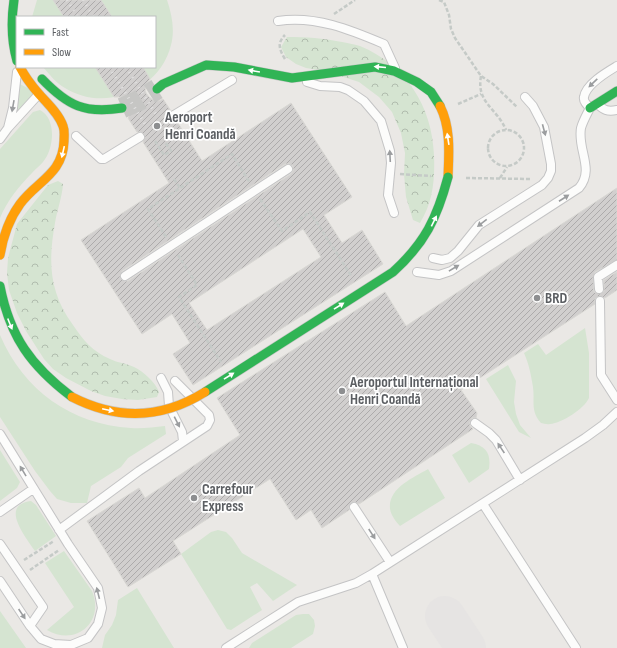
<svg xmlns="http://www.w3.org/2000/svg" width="617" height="648" viewBox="0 0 617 648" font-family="'Sofia Sans Condensed',sans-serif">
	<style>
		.grass { fill: #d5e4d1 }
		.forest { fill: url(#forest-crowns) }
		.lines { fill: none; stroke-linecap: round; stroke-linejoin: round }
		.taxiway { stroke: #e6e4e3; stroke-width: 40 }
		.building { fill: url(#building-hatch); stroke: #d9d8d4; fill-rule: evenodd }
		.secondary-tunnel { stroke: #c6c6c4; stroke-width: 21; stroke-dasharray: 21 10; stroke-linecap: butt }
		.lane-casing { stroke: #c4c4c5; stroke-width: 10 }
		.fast-casing { stroke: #c7c6c6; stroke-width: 10 }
		.slow-casing { stroke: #c7c6c6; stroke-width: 10 }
		.path { stroke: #c5cac7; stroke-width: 2.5; stroke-dasharray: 4 2; stroke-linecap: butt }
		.lane { stroke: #fcfcfb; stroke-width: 8 }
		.fast { stroke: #30b455; stroke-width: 9 }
		.slow { stroke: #ff9f0a; stroke-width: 9 }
		.rail { stroke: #e2e1e1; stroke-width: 3; stroke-dasharray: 1 5; stroke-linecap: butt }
		.fast-bridge-casing { stroke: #c7c6c6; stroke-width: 10; stroke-linecap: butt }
		.slow-bridge-casing { stroke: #c7c6c6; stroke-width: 10; stroke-linecap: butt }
		.fast-bridge { stroke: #30b455; stroke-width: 9 }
		.slow-bridge { stroke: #ff9f0a; stroke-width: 9 }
		.oneway { fill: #fff }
		.oneway2 { fill: #9b9d9f }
		.poi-dot { fill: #8d8e90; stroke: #fff; stroke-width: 1.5 }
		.labels { text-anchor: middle; stroke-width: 3.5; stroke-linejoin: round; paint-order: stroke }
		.poi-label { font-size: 15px; font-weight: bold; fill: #5b5e62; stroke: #fff; text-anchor: start }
	</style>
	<defs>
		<pattern id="forest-crowns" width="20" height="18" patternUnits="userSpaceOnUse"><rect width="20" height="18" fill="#d5e4d1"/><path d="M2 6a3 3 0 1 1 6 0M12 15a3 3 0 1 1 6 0" fill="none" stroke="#b0bcad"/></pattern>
		<pattern id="building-hatch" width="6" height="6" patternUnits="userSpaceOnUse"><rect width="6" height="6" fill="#d1cfce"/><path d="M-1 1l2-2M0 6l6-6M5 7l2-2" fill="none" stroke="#adabab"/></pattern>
	</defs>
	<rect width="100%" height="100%" fill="#eae8e5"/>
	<path class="grass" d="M37,0H167C172,15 175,30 171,45C160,90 105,113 65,88C56,83 50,75 43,67H155V17H32Z
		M18,83L35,92L12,118Z
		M40,110C57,119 54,149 43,162C40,166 35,169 32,173C19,186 7,201 0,218V149L33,112Z
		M585,328L589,353V398C584,409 562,423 550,424C547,425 543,423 541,423C530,411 535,401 533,387C531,375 529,364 524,353L538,344L546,355Z
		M0,335C24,391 71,424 131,428C142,429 154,427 165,426L166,434L128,458L121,467L91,486L87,503H71L57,499L50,491L35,471L0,417Z
		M508,365L516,381L514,402L516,414L520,425L531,438L519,432L486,379Z
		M471,443C487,446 491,454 489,469L469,483L452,455Z
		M0,450L20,482L17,488L0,501Z
		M428,469L445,498L400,526C396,522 391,515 390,509C388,488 413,478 428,469Z
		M31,501L36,505L56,536L35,551C24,535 0,505 31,501Z
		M218,530L226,532L232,538L242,553L297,585L273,601L257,583L250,587L262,610L231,630L227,629L181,554L211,532Z
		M64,551L92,591C105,622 76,647 47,630L74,607L45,563Z
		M137,588L174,648H102L105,635L112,625L116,615L118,600Z
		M0,611L26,648H0Z
		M303,614H309L314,620L315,626L313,634L291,648H249L252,643L296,615Z"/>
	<path class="forest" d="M287,37C307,37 322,38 342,42C347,43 354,44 360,46C406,65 432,106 434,155C435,180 433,202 420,223L413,220L406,197L404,174L405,153L401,133L392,112L379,97L359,82L325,71L306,68L296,64L286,57L281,47Z
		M58,181L63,184C62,198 57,210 55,223C48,262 49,292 73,325C84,341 92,351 110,359C118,363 126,363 134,367C144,372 155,382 159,392L157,397L138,400L122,399L105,396L91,391L66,378L53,369L44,359L26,331L17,313L9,290L7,273L8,258L17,224L48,185Z"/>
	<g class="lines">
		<path class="taxiway" d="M445,616L466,648"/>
	</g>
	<path class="building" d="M53,0H101L112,17H64Z
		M95,67H143L150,79L146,85L145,91L148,96L153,100L159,101L163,99L171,111L169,115L170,118L174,120H176L202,161L291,103L352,197L324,215L342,243L362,230L383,264L193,385L173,354L190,343L172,314L142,334L81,240L169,183L143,142L145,137L144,134L140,132H137L128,118L133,112L134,106L131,101L126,97H114ZM285,164H290L293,166V171L291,174L128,281H125L121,279L120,276L122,271ZM303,229L321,257L207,330L189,303Z
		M617,188V260L595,272L593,277L594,292L600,294L604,291V280L617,272V290L605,298L600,296L597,297L595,299V304L461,390L477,413L476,418H472L470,422V426L473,429L359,504L354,502L351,503L349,507V510L322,528L311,510L296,520L270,479L173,541L181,554L128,587L87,521L139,488L145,498L240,435L217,398L385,292L406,326Z"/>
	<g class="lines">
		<path class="secondary-tunnel" d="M122,108L138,101L157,89"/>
		<defs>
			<path id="lane" d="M278,21C315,15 351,30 384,44L395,68
				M17,72L13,108L8,128L39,94
				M307,82L320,86L340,87L348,90L364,101L381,121L390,151L391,163L388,195L394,213
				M597,104C604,110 607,112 617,110
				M174,115L232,80
				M76,136L101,159H104L140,137
				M0,139L8,128
				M433,258L442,260L450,258L458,251L479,225L542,185L548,178L551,171V164L544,127L533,106L525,97
				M417,272L439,275L451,271L579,188C595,169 577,150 581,128C583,121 587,114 590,108C587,105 583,101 584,97C586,84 607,72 617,66
				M125,276L288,169
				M599,289L598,277L617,265
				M600,301L601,375L617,400
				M161,378L168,392L169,406L182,432L183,441
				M475,423L489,433L496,440L520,480
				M0,434L68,544L98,588L102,608L98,624L88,638L71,645L54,644L41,639L30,626L0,581
				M483,504L576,648
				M354,507L390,562
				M0,512L33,489
				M59,530L139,471L207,426L210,420L209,415L175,381
				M0,544L43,607L30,626
				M372,574L403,648
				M226,648L298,602L356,583L372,574L585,438L603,425L617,412"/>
			<path id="fast" d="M14,0C11,21 11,40 17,61
				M42,79C68,106 85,114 122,108
				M157,89L163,84L206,65L234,67L292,78L375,67L394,71L417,82L431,92L440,106
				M590,108L617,91
				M0,286C10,337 31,366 72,397"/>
			<path id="slow" d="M440,106C451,128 449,153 448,177
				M0,255C3,237 9,219 20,204C37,181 63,174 64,141C64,136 65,131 63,126C59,114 48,104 39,94C32,86 25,77 20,67"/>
		</defs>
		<use href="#lane" class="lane-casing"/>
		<use href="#fast" class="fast-casing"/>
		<use href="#slow" class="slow-casing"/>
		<path class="path" d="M439,0L444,2L449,15L451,29L455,38L481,76L493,84L517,107
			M334,14L355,0
			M285,59C279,49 277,43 285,35
			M481,76C476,103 497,108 506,130
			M458,104L481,94
			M488 148a18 18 0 1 1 36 0a18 18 0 1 1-36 0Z
			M155,141L164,155L171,151L165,142
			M400,174L431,176
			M466,178L531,179
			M500,178L507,167
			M174,179L180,188
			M260,199L282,231L310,212L352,277
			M166,237L148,209L232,154L250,183
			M178,255L197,285L179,297L221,362
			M24,560L54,541
			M30,570L59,550"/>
		<use href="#lane" class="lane"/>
		<use href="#fast" class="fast"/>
		<use href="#slow" class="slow"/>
		<path class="rail" d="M67,0L78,17
			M83,0L94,17
			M109,67L145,124
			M126,67L157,116"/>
		<defs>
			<path id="fast-bridge" d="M205,392L393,272C425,243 437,218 448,177"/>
			<path id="slow-bridge" d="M72,397C117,420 162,419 205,392"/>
		</defs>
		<use href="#fast-bridge" class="fast-bridge-casing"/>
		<use href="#slow-bridge" class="slow-bridge-casing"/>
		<use href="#fast-bridge" class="fast-bridge"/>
		<use href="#slow-bridge" class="slow-bridge"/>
	</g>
	<defs><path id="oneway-solid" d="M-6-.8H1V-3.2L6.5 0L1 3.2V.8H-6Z"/></defs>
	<g class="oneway">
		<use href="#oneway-solid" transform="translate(380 67) rotate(-175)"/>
		<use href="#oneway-solid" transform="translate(254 71) rotate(-170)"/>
		<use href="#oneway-solid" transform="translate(448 139) rotate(-99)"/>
		<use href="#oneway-solid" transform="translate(63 152) rotate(103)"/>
		<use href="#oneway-solid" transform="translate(434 221) rotate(-64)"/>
		<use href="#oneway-solid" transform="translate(339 306) rotate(-32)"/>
		<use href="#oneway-solid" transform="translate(10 324) rotate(68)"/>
		<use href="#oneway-solid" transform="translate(229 376) rotate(-32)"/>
		<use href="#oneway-solid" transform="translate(108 410) rotate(12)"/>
	</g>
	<g class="oneway2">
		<use href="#oneway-solid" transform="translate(593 83) rotate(136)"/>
		<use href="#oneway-solid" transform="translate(13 106) rotate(100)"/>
		<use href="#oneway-solid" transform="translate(544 130) rotate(75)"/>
		<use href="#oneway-solid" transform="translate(390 156) rotate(-93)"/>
		<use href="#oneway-solid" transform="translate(564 198) rotate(-33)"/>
		<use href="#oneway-solid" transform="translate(482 223) rotate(142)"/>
		<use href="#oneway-solid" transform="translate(454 268) rotate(-31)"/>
		<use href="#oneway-solid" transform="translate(177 422) rotate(63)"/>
		<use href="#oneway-solid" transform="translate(501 448) rotate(-124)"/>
		<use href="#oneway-solid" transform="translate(23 471) rotate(-121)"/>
		<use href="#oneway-solid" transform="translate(372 534) rotate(57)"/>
		<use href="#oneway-solid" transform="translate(98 593) rotate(-104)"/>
		<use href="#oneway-solid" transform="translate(22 614) rotate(56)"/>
	</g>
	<g class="poi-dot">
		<circle cx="157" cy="126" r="4"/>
		<circle cx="537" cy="298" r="4"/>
		<circle cx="342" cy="391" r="4"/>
		<circle cx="194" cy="498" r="4"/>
	</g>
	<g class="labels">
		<g class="poi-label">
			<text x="165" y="122">Aeroport<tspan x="165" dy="17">Henri Coandă</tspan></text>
			<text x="545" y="303">BRD</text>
			<text x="350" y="387">Aeroportul Internațional<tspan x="350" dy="17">Henri Coandă</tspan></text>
			<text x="202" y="494">Carrefour<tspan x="202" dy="17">Express</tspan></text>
		</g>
	</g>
	<rect x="16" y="16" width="140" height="52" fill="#ffffff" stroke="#bdbfc0"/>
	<rect x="24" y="29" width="20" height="6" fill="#30b455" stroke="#bdbfc0"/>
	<text x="52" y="36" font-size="12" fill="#5b5e62">Fast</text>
	<rect x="24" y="49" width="20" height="6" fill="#ff9f0a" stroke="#bdbfc0"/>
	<text x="52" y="56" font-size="12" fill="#5b5e62">Slow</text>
</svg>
